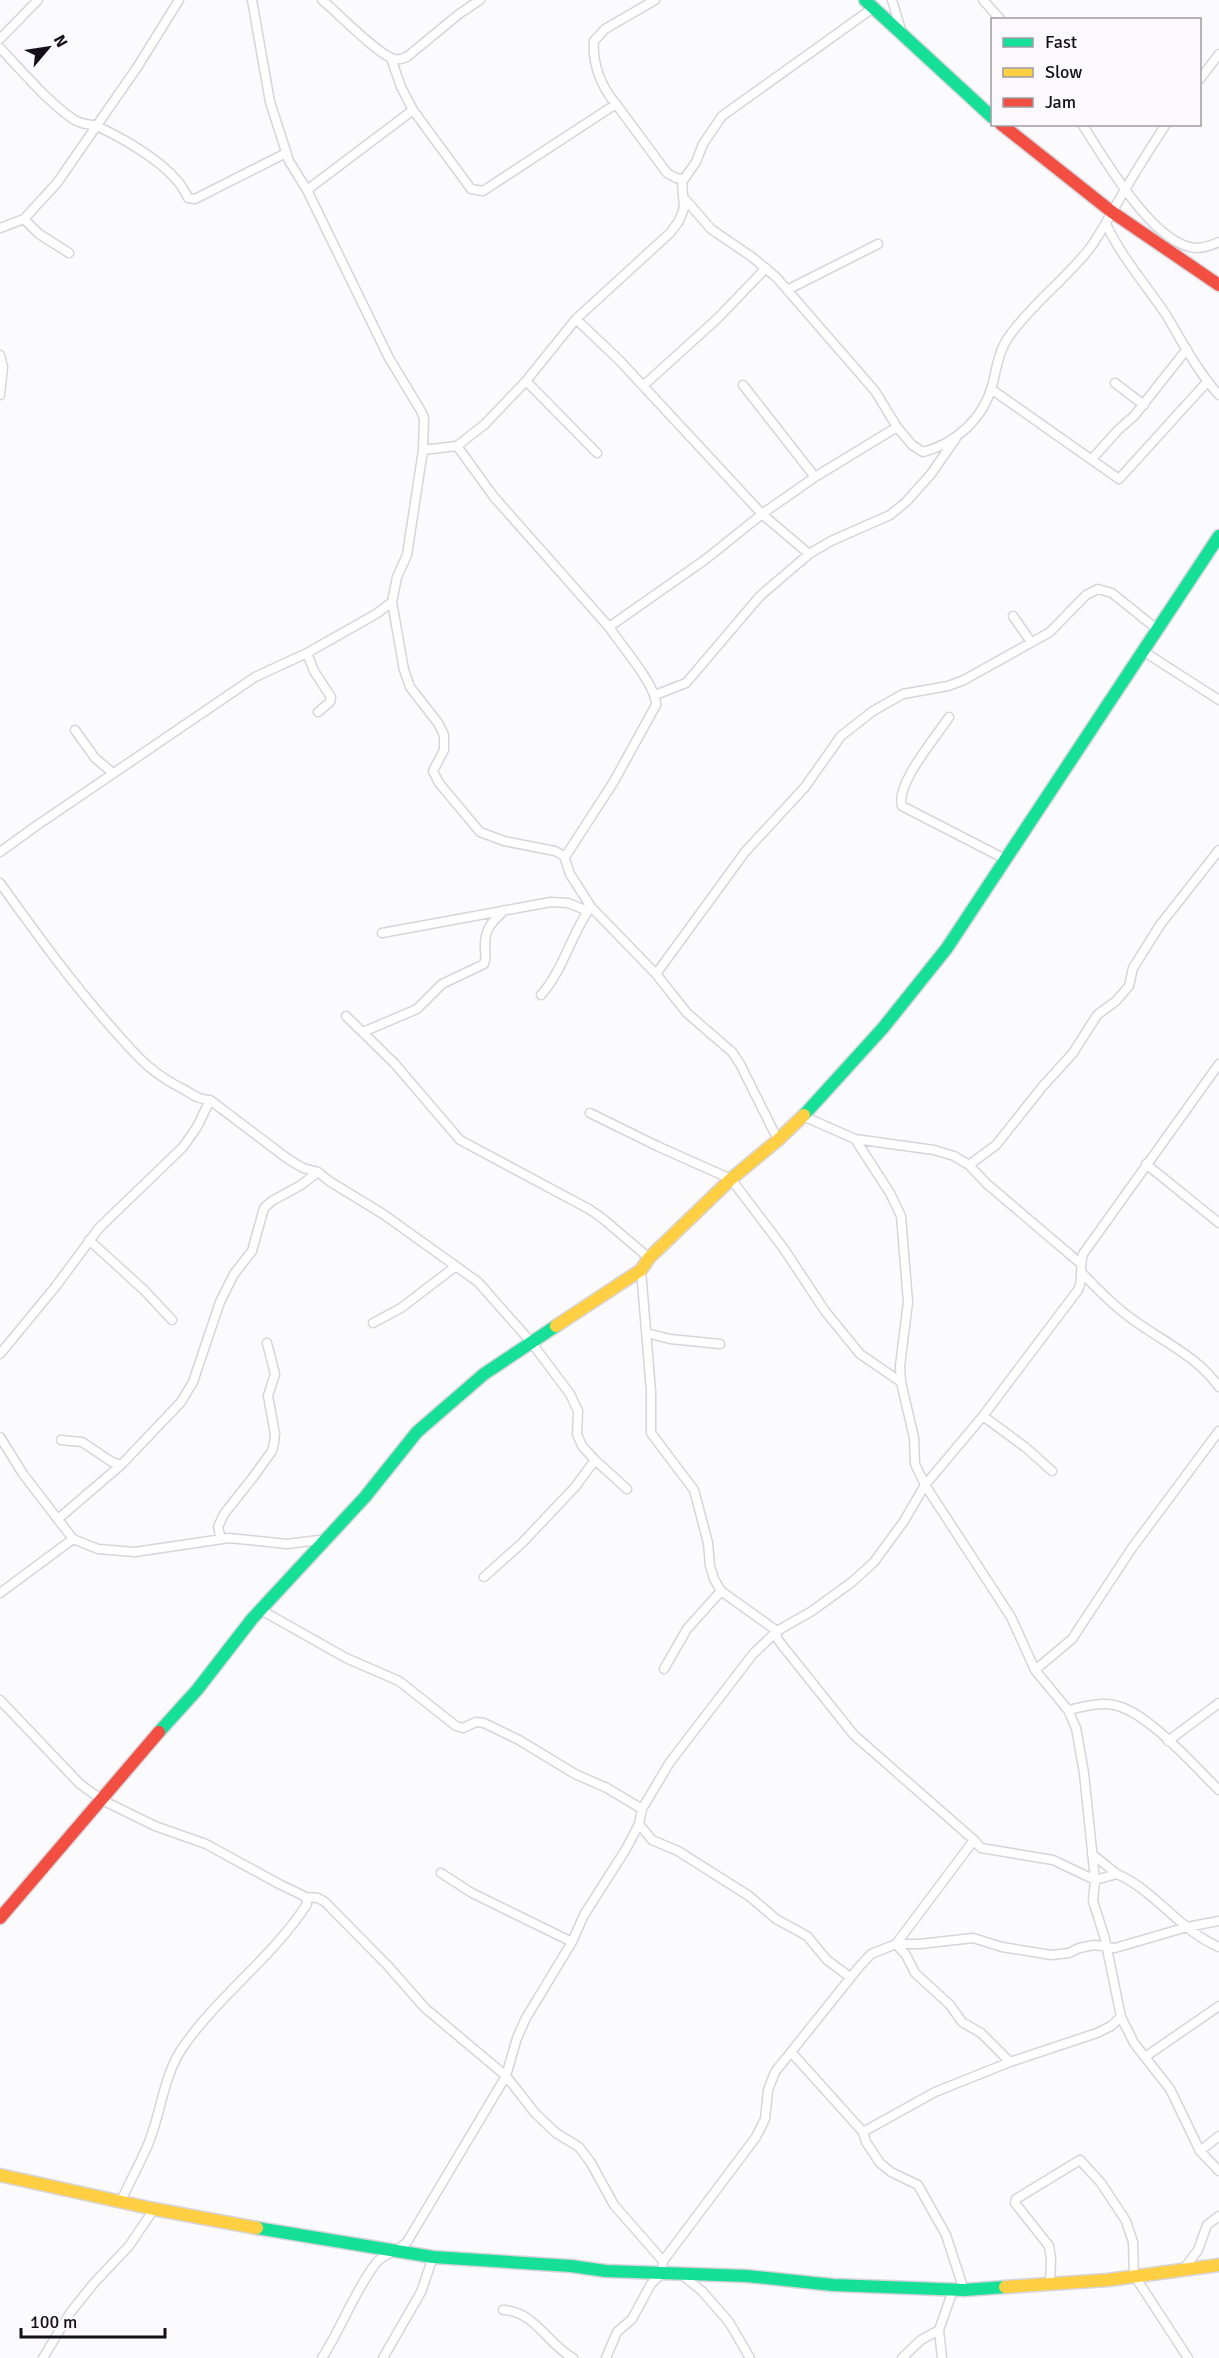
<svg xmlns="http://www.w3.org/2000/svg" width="1219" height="2358" viewBox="0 0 1219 2358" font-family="Signika,sans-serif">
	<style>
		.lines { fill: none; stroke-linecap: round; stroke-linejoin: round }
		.street-casing { stroke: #d7d4db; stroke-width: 11 }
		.fast-casing { stroke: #d7d4db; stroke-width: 15 }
		.slow-casing { stroke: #d7d4db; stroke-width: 15 }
		.jam-casing { stroke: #d7d4db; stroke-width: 15 }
		.street { stroke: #fefeff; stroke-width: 8 }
		.fast { stroke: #16e098; stroke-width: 12 }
		.slow { stroke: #ffcf43; stroke-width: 12 }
		.jam { stroke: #f24e42; stroke-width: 12 }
	</style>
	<rect width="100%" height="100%" fill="#fbfafd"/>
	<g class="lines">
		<defs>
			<path id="street" d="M252,0L270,102L289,161L307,190L389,358L421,411L424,418L423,450L457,446L485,424L526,381L576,319L670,233L679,221L684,208L682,182L696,162L703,144L722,116L873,8
				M322,0C338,13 377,54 394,59C399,60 403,59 408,56L459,14L480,0
				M892,0L901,30
				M983,0L1001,20
				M0,39L38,0
				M0,48C23,72 46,100 73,119C83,126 91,123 99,127C128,141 176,168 188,198L195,199L286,153
				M391,58L401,87L413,110L471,189L483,191L616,104L667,173L676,178L684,179
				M1200,79L1219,54
				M616,104C601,87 592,63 594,41L605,29L655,0
				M1082,124C1104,158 1153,245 1196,248C1204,248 1212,245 1219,242
				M307,190L413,110
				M684,198L711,229L752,257L776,277L875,391L897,427L912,445L923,452C955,444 983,419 992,386C997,368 998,351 1010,335C1033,303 1066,279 1090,248C1103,230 1113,209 1125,190C1138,167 1152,146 1166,124
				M24,219L39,234L69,253
				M1106,224C1121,256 1145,284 1165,313C1182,341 1197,371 1219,395
				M0,228L24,219L57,183L138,66L179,0
				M787,290L878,244
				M576,319L620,361L762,514L809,554
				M0,355L3,367L0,395
				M526,381L597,453
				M1115,383L1144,405
				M743,385L815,477
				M643,386L718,318L766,268
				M991,389L1119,479L1207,382
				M457,446L494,497L609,627L706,559L762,514L815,477L897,427
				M1092,459L1118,430L1134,416L1187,349
				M392,602L404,670L410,687L438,723L444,735V750L433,771L439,783L480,832L504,841L555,851L564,856L570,874L591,907L656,974L687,1013L732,1052L740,1064L778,1140
				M1013,616L1031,642
				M1143,651L1219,700
				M307,653L314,671L331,697L330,702L318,712
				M655,695L686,683L760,596L809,554L831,541L890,515L906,502L931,474L956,438
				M949,717C937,736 895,784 902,806L1007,860
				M75,730L95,758L113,773
				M0,852L36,826L255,677L307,653L376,614L392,602L397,577L407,555L423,450
				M565,857L613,783L656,705C657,686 620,644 609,627
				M0,883C36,933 71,982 112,1028C138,1057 149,1072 185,1090C193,1095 200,1100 210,1100L288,1159L303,1168L318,1172L329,1181L383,1214L478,1282L531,1342L570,1394L578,1411L577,1434L582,1446L595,1460L627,1489
				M382,933L551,902L568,903L588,911L591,907
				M656,974L745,852L805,787L841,736L873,711L903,694L948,686L964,680L1050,632L1086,595L1098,589L1112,593L1158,630
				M541,995C563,970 570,938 588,911
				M346,1016L395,1064L460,1140L589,1209L602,1218L649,1258
				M363,1032L417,1009L442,984L484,964C486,958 486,955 485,949C484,930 491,922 505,910
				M590,1113L657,1146L731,1179L784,1249L825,1311L860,1354L901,1382
				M803,1116L855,1139L890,1193L901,1216L908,1302L900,1366L901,1382L914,1438L915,1464L925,1485L1011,1617L1035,1670L1068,1710L1076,1728L1084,1773L1095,1880L1093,1901L1105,1939L1121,2017L1134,2043L1170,2089L1200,2151L1219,2171
				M855,1139L934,1150L954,1156L969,1165L987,1184L1080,1263
				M1146,1164L1219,1223
				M969,1165L996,1145L1043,1086L1073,1053L1097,1015L1116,1001L1129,986L1133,968L1160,925L1219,850
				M89,1240L144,1290L172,1320
				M1081,1272C1097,1289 1114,1306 1132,1319C1162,1341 1197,1356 1219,1387
				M373,1323L401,1308L456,1266
				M647,1333L670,1339L720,1344
				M0,1354L56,1286L99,1228L183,1147L197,1127L210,1100
				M983,1416L1025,1447L1052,1471
				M0,1437L23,1474L73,1539L98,1549L135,1552L229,1538L287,1544L327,1539
				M61,1440L82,1442L112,1462L121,1465
				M58,1519L121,1465L181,1402L193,1382L220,1302L234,1274L252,1251L264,1208L272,1201L301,1185L318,1172
				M221,1539L218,1527L224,1514L254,1476L272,1451L274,1443L275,1434L268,1396L275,1374L267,1343
				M484,1577L522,1543L575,1487L595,1460
				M0,1593L73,1539
				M261,1610L346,1658L399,1681L456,1726L463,1728L476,1722L484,1723L519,1740L575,1774L607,1788L642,1809
				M664,1669L687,1629L721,1591
				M1035,1670L1072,1639L1132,1548L1219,1431
				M0,1700L80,1784L102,1800L155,1826L206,1844L279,1884L306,1897L318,1898L325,1902L388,1966L425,2008L506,2076L535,2113L556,2133L579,2147L591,2163L614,2205L663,2261
				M1068,1710C1083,1707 1098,1702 1114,1705C1147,1711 1194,1766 1219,1790
				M1168,1741L1219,1703
				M639,1824L652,1840L678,1851L749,1896L776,1919L807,1936L827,1960L850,1977
				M974,1840L981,1848L1053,1860L1095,1880L1117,1874C1156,1891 1180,1931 1219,1947
				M1092,1854L1117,1874
				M441,1873L472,1893L572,1942
				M791,2052L863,2132L866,2142L880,2163L891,2172L918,2185L946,2235L964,2290
				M1145,2057L1219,2006
				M1010,2062L981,2033L962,2022L950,2005L915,1973L906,1955L896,1944H920L973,1938L1002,1947L1051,1955L1069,1953L1079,1948L1094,1945L1115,1948L1187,1927L1219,1921
				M863,2132L935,2092L1010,2062L1097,2033L1111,2026L1121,2017
				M1200,2151L1219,2136
				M121,2201C130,2181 141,2162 149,2142C161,2112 164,2074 183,2047C219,1995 273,1957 307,1904L306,1897
				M1183,2270L1198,2250L1207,2225L1219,2216
				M682,2275L702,2291L729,2322L750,2358
				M1050,2284L1051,2258L1049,2246L1015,2203L1016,2199L1080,2160L1101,2183L1126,2221L1133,2242L1134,2275L1188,2358
				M503,2310C535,2311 547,2344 573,2358
				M43,2358L70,2313L94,2283L129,2246L154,2209
				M322,2358C342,2327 354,2292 376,2263C384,2253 398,2252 407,2242L506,2076L517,2038L526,2018L572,1942L584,1915L626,1849L639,1824L642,1809L670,1762L753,1654L777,1631L812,1611L852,1582L874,1562L904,1521L925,1485L983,1416L1078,1290C1084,1278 1079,1266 1083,1254L1219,1064
				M383,2358L421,2292L433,2257
				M606,2358L617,2332L632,2319L651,2284L662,2273L663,2261L756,2137L765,2119L768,2090L775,2072L859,1967L871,1954L896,1944L974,1840L854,1735L782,1645L777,1638V1631L721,1591L714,1579L710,1566L708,1543L694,1490L651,1433V1391L641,1270
				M902,2358L921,2340L939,2330
				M942,2358L939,2330L953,2290"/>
			<path id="fast" d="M865,0L992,117
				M804,1115L883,1028L947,948L1219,536
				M159,1732L197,1690L252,1619L365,1497L417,1432L484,1374L556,1326
				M257,2228L433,2257L571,2266L606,2271L747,2276L833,2285L964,2290L1005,2287"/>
			<path id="slow" d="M556,1326L641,1270L649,1258L731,1179L778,1140L804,1115
				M0,2175L154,2209L257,2228
				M1005,2287L1108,2280L1219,2265"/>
			<path id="jam" d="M1001,124L1112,212L1219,285
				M0,1918L159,1732"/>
		</defs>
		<use href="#street" class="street-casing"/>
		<use href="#fast" class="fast-casing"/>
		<use href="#slow" class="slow-casing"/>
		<use href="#jam" class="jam-casing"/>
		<use href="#street" class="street"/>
		<use href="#fast" class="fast"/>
		<use href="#slow" class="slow"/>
		<use href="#jam" class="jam"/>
	</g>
	<rect x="991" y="18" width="210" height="108" fill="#fbf9fe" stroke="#9f9ca2" stroke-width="1.5"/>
	<rect x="1003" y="38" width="30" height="9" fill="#16e098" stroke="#9f9ca2" stroke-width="1.5"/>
	<text x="1045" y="48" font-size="18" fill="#141019">Fast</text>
	<rect x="1003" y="68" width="30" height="9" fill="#ffcf43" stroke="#9f9ca2" stroke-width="1.5"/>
	<text x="1045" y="78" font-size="18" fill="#141019">Slow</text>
	<rect x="1003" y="98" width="30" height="9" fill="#f24e42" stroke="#9f9ca2" stroke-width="1.5"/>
	<text x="1045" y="108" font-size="18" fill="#141019">Jam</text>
	<g transform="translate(48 48) rotate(61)" stroke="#fbf9fe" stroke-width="4.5" paint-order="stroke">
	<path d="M0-4.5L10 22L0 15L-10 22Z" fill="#141019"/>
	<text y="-9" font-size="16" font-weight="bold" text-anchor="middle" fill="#141019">N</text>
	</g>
	<path d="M21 2328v9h144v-9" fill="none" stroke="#141019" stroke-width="3"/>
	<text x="30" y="2328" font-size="18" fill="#141019" stroke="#fbf9fe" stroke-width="4.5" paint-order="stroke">100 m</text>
</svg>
